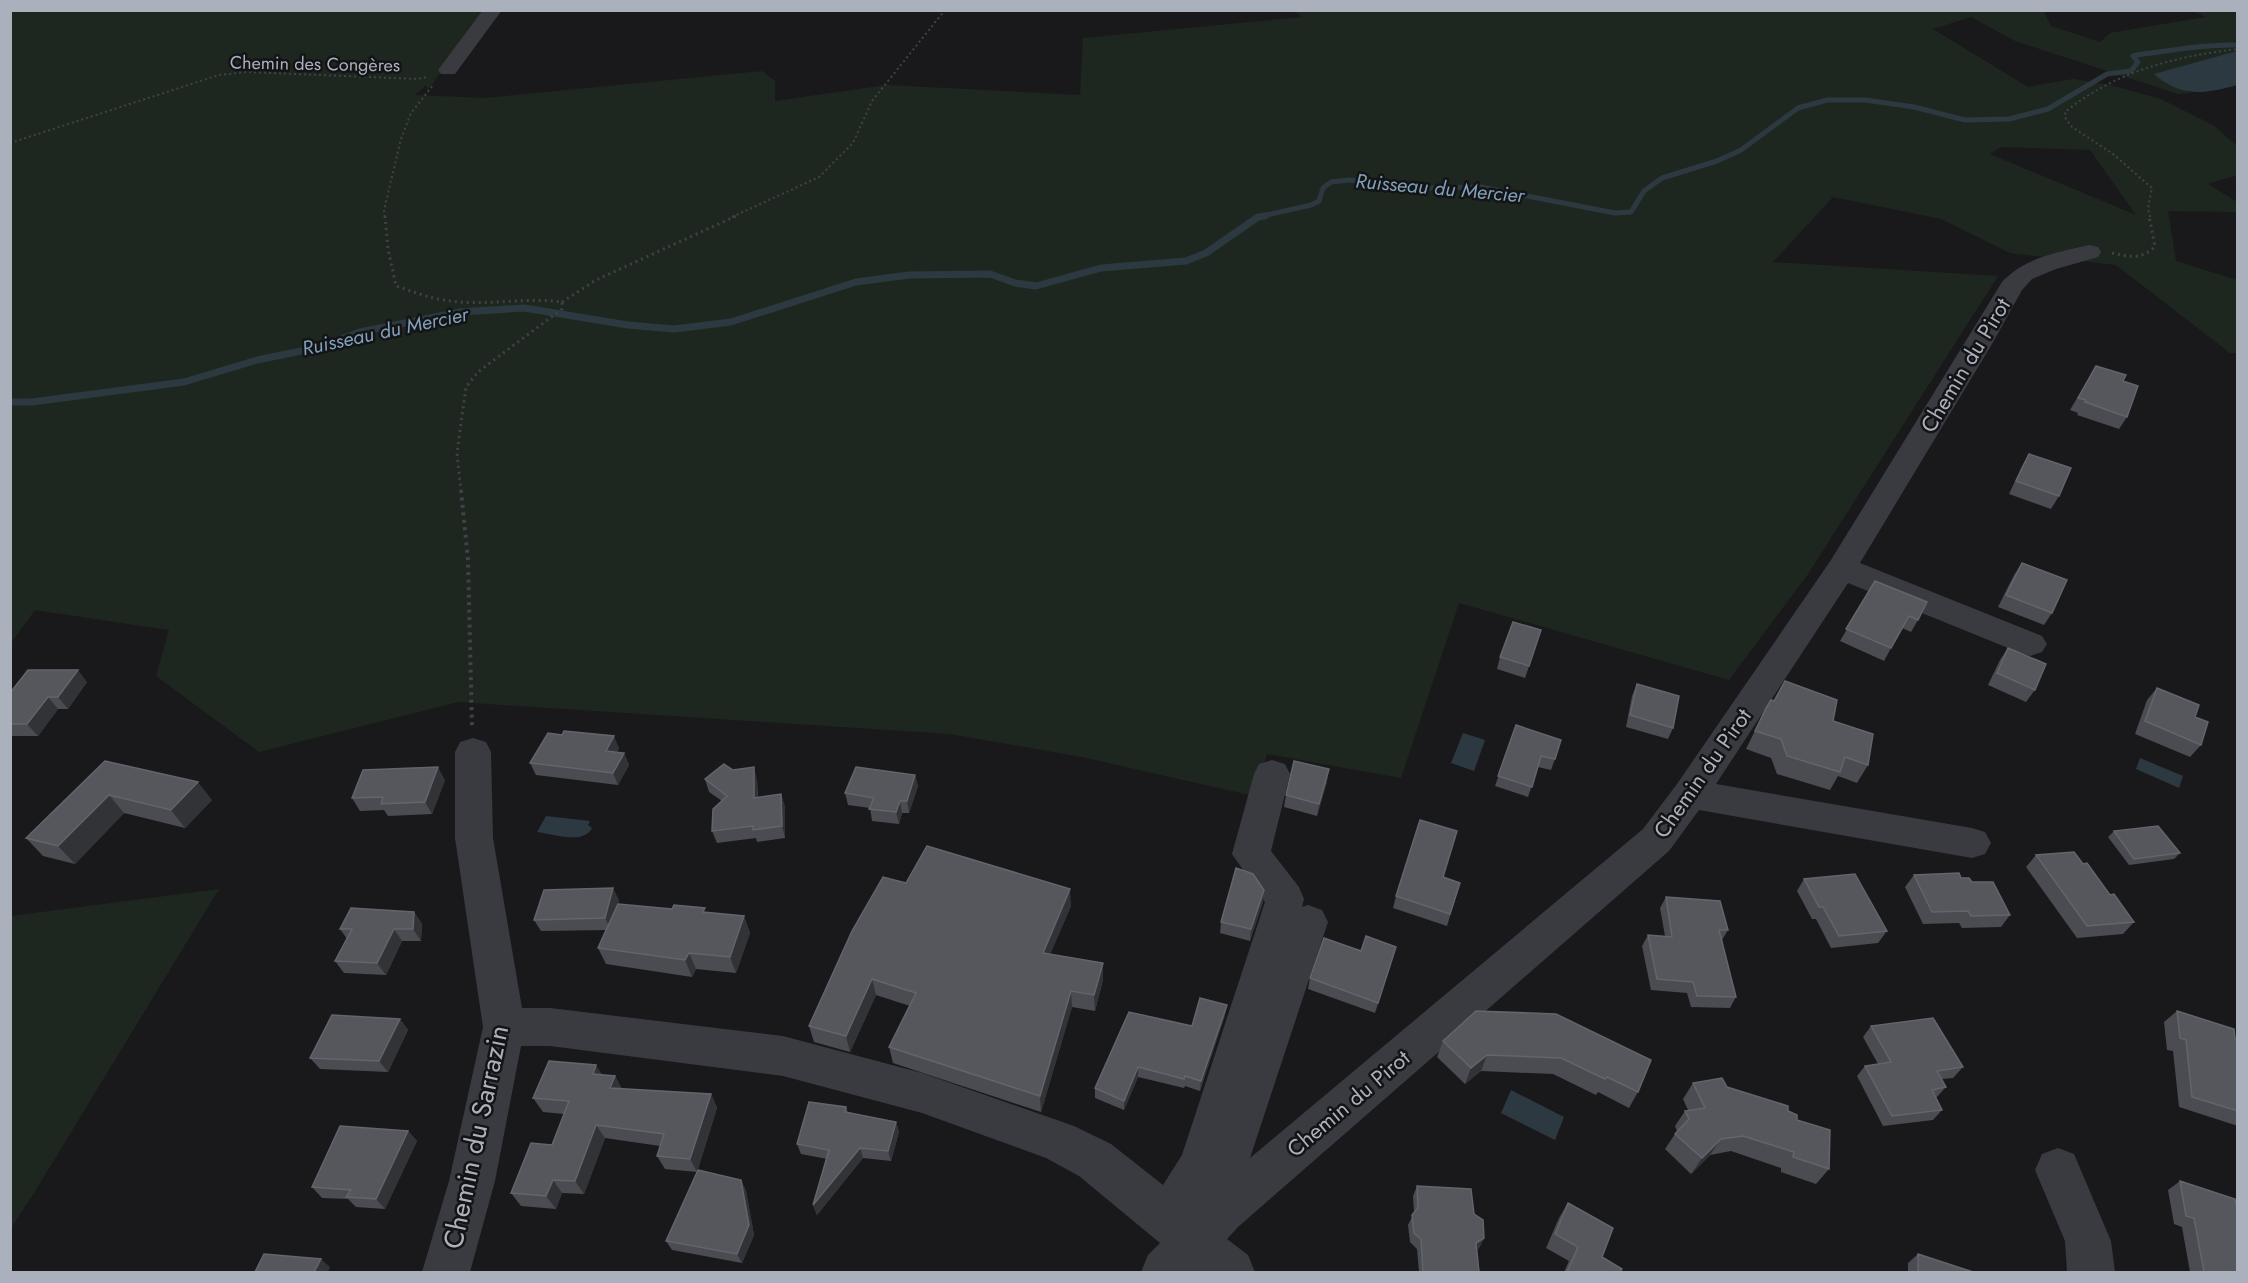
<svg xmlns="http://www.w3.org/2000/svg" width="2248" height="1283" viewBox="0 0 2248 1283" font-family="Jost,sans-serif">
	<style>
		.green { fill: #1e271f; fill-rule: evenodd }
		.water { fill: #2d3941 }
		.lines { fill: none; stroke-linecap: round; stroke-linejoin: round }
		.stream-far1 { stroke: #2d3941; stroke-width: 5 }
		.stream { stroke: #2d3941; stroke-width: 7 }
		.path-far2 { stroke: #3f4248; stroke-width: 2; stroke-dasharray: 2 3; stroke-linecap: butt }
		.path-far1 { stroke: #3f4248; stroke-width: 3; stroke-dasharray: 2 4; stroke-linecap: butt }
		.path { stroke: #3f4248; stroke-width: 4; stroke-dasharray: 3 4.5; stroke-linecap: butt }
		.minor { fill: #3a3b41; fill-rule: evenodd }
		.wall { fill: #4a4c51 }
		.shaded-wall { fill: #323337 }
		.building { fill: #55575d; stroke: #62656c; stroke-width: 1.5 }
		.labels { text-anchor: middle; stroke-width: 5; stroke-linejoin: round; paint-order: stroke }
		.far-street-label { font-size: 18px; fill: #aab1bc; stroke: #141417 }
		.far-water-label { font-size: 20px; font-style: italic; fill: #7fa1b9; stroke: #141417 }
		.street-label { font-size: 22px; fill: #aab1bc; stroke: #141417 }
		.near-street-label { font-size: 27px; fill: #aab1bc; stroke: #141417 }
	</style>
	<rect width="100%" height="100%" fill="#19191c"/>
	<path class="green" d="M2043,10L2051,26L2100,42L2110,33L2206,17L2193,11H2237V51L2204,62L2164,83L2192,93L2178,94L2015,41L1971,17L1933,29L2028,87L2073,79L2110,85L2161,99L2213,125L2237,146V175L2208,184L2237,202V212L2168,211L2176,261L2237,280V353H2230L2116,265L2010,253L1941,219L1833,197L1773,262L1998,276L1808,574L1729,680L1459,603L1401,778L1267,754L1254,796L1082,757L950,734L458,702L259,752L156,676L169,630L35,610L11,643V11H485L428,90L426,85L415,95L485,98L762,71L775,81V101L887,85L1080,95L1083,38L1302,17L1295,11ZM2001,147L2090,150L2136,215L1990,154Z
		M219,889L34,1193L11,1228V916Z"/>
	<path class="water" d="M2237,51V85C2205,94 2181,98 2154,74Z
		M1463,733L1485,740L1474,771L1451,763Z
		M2140,758L2183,776L2179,788L2136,769Z
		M546,816L590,821L588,825L592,828C584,845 553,834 537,832Z
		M1511,1090L1564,1117L1555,1140L1501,1113Z"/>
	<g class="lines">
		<path class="stream-far1" d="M1258,217L1311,205L1319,201L1323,188L1331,182L1349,180L1425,188L1481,187L1615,213L1631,212L1644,191L1662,178L1717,161L1741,150L1798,108L1827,100H1865L1914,107L1965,120L2009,119L2048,109L2107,74L2131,71L2138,62L2133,56L2136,55C2170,51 2204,44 2238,45"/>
		<path class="stream" d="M10,402H32L184,382L257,360L316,348L360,332L460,312L524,308L628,325L674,329L731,322L856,282L909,275L990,274L1015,283L1036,286L1101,268L1186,261L1206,253L1258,217L1265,216"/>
		<path class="path-far2" d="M10,143L219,75L247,72L417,79L427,77
			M385,217L384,210L401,139L411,113L434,84
			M732,217L819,177L853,143L872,101L945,10
			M2150,217L2148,208L2152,188L2113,154L2072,127L2066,119L2065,112C2114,72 2176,56 2238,49"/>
		<path class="path-far1" d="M385,216L388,249L396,286C414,292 431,299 450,301C487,306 525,297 562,302V309L478,372L466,387L457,453L461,492
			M2112,253C2128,257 2143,260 2155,246L2149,216
			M562,302L596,280L736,216"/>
		<path class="path" d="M461,490L468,560L472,727"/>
		<path class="minor" d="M483,10H502L455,74H441L438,70Z
			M2089,245L2098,247L2101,252L2098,257L2056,269L2032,279L2022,290L1992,344L1860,563L2042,636L2047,644L2042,652L2030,656L2018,652L1848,583L1716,784L1972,828L1985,832L1991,843L1985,854L1972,858L1699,810L1669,851L1238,1227L1227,1239L1248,1255L1255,1272H1141L1148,1255L1160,1243L1079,1176L1046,1158L922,1113L783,1076L550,1046H521L495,1181L470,1272H422L449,1181L483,1027L455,838V752L460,742L473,738L486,742L491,752L493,838L522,1008H550L783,1036L922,1073L1074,1126L1111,1144L1163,1185L1182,1155L1265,902L1232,854L1254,774L1259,764L1272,760L1285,764L1290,774L1271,851L1299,887L1304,899L1302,907L1308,905L1322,910L1328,922L1250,1158L1643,829L1677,784L1831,560L2002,282C2024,258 2058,252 2089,245Z
			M2058,1148L2074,1154L2111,1241L2115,1272H2067L2065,1241L2035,1170L2042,1154Z"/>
	</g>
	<path class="wall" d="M2096,366L2123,381L2127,417L2119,429L2077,415L2078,413L2070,410Z
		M2029,454L2059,496L2051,509L2009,494L2022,466Z
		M2022,563L2052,613L2044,625L1998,607L2014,575Z
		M1875,581L1918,620L1911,632L1902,628L1884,661L1840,641Z
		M1537,643L1525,678L1497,669L1500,657Z
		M2008,648L2035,690L2026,702L1988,685L2000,660Z
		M87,682L68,709H58L38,736H10V693Z
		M1637,684L1673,728L1668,739L1626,727L1632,696Z
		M2157,688L2195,717L2201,745L2190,757L2135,734L2147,700Z
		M1766,708L1833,721L1868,765L1857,783L1838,776L1830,790L1777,774L1771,758L1746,749Z
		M1516,725L1555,759L1551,770L1538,767L1528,797L1495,786Z
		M562,735L619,748L617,752L624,753L629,765L618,785L536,775L530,763Z
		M105,761L212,800L185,828L124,813L75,864L43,856L26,838Z
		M733,770L757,780L758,798L781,794L785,807V838L757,842L756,838L717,843L712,831L722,801L709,792L705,779Z
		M915,775L918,786L909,813H902L899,824L872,821L870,808L848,805L845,793Z
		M445,780L432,814L388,816L384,810L360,811L352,798Z
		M1327,782L1317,816L1284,807L1286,795Z
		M2114,831L2180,853L2174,859L2129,865L2108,837Z
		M2036,855L2083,864L2134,922L2123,934L2077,938L2026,867Z
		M1914,875L1961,878L2010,915L2001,927L1962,928L1959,923L1923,924L1905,887Z
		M1443,877L1460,883L1447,926L1393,908L1396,896Z
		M1804,879L1887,931L1878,943L1831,948L1816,919H1812L1797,891Z
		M906,883L1071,906L1050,954L1103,963V980L1095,1011L1072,1007L1041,1112L893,1063L889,1047L910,1006L876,995L850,1052L814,1042L809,1026Z
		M1264,890L1263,902L1250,941L1220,933L1221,922Z
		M1666,897L1728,930L1722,940L1736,997L1730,1008L1691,1007L1687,993L1651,990L1642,946L1648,935L1665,936L1660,908Z
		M619,900L617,906L744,916L750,933L736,973L696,969L692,977L606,964L598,948L606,930L541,931L534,920Z
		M414,912L422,924L421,941H402L386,975L344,973L335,961L347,939L340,929Z
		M1361,951L1393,957L1375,1013L1308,989L1310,978Z
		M1476,1011L1638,1092L1629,1108L1598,1092L1596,1095L1553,1074L1481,1071L1465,1084L1437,1057L1443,1041Z
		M2177,1011L2238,1040V1126L2179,1107L2173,1051L2167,1050L2164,1022Z
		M1225,1015L1200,1091L1185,1086L1184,1088L1138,1077L1124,1110L1095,1098V1088L1192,1026Z
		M400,1019L408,1030L388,1072L320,1069L310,1058Z
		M1871,1026L1963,1067L1953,1078L1942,1079L1946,1087L1936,1098L1942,1110L1933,1120L1883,1126L1857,1076L1865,1066L1878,1064L1863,1037Z
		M602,1075L615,1076L622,1089L711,1094L717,1108L697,1172L665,1169L657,1156L660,1146L605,1138L584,1194L562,1193L556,1209L521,1206L511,1193L552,1145L564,1114L543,1112L533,1098Z
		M1693,1083L1727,1087L1788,1111L1797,1120L1829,1169L1816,1184L1781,1172V1168L1731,1151L1710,1155L1691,1174L1665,1149L1677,1131L1675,1126L1685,1111L1688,1110L1683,1099Z
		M846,1107L848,1113L896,1122L899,1132L891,1161L863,1158L817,1215L813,1205L827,1159L801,1154L797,1144Z
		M408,1131L417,1141L385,1209L356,1207L348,1199L322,1198L312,1187Z
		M741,1180L746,1191L754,1235L742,1263L672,1250L666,1241Z
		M2180,1181L2238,1272H2190L2182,1227L2174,1224L2168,1190Z
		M1417,1186L1474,1214L1484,1238L1479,1248L1477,1249L1479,1272H1419L1417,1249L1410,1242L1408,1225L1414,1213L1413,1196Z
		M1568,1203L1602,1257L1620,1272H1564L1569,1261L1546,1248L1559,1218Z
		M1918,1254L1974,1272H1908V1263Z"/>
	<path class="shaded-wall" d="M78,670L87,682L68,709L58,697Z
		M48,697L58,709L38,736L27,724Z
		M614,736L619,748L611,763L606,751Z
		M624,753L629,765L618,785L613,773Z
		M438,767L445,780L432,814L425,802Z
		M754,767L757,780L758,811L754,798Z
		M1329,769L1327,782L1317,816L1319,804Z
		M915,775L918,786L909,813L907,801Z
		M198,782L212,800L185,828L171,810Z
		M781,794L785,807V838L782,826Z
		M109,795L124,813L75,864L58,846Z
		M900,801L902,813L899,824L896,812Z
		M613,888L619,900L611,930L605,918Z
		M1070,889L1071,906L1044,969L1043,953Z
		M1264,890L1263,902L1250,941L1251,929Z
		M414,912L422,924L421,941L413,929Z
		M744,916L750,933L736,973L730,957Z
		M394,929L402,941L386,975L377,963Z
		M689,953L696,969L692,977L685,960Z
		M1103,963V980L1095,1011L1094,995Z
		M872,979L876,995L850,1052L846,1036Z
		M1071,991L1072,1007L1041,1112L1040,1096Z
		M1227,1005L1225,1015L1200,1091L1201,1081Z
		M400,1019L408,1030L388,1072L379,1061Z
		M1487,1055L1481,1071L1465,1084L1471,1068Z
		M596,1065L605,1079L593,1074Z
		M1138,1067V1077L1124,1110V1101Z
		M615,1076L622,1089L610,1088Z
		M711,1094L717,1108L697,1172L690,1159Z
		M896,1122L899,1132L891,1161L888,1151Z
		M596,1125L605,1138L584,1194L575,1181Z
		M408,1131L417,1141L385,1209L376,1199Z
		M1721,1139L1710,1155L1691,1174L1702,1158Z
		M860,1148L863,1158L817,1215L813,1205Z
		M553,1180L562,1193L556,1209L546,1196Z
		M741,1180L746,1191L754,1235L742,1263L737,1254Z
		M1484,1238L1479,1248L1472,1253L1476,1243Z
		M321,1259L330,1267L328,1272H314Z"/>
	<path class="building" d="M2096,366L2126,375L2123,381L2138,386L2127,417L2085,402L2086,400L2078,398Z
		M2029,454L2071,468L2059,496L2016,481Z
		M2022,563L2067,580L2052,613L2006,595Z
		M1875,581L1927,602L1918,620L1909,616L1891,648L1846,629Z
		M1513,622L1541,630L1529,666L1500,657Z
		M2008,648L2046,664L2035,690L1997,673Z
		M28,670H78L58,697H48L27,724H10V693Z
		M1785,681L1837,700L1833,721L1873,734L1868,765L1845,757L1840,772L1787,756L1781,739L1755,731L1766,708L1771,700L1774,701Z
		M1637,684L1679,696L1673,728L1630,715Z
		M2157,688L2199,705L2195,717L2208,722L2201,745L2145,721Z
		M1516,725L1561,740L1555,759L1541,756L1532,787L1498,776Z
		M564,731L614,736L606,751L624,753L613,773L530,763L548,733L562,735Z
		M105,761L198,782L171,810L109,795L58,846L26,838Z
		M1294,761L1329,769L1319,804L1286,795Z
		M724,764L733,770L754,767V798L781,794L782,826L753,830V826L712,831L713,809L727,796L705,779Z
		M438,767L425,802L381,804L383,797L352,798L363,770Z
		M856,767L915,775L907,801H900L896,812L869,809L874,798L845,793Z
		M1420,820L1457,831L1443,877L1460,883L1450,914L1396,896Z
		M2158,826L2180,853L2134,859L2114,831Z
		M927,846L1070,889L1043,953L1103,963L1094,995L1071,991L1040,1096L889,1047L916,993L872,979L846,1036L809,1026L852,931L883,877L906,883Z
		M2074,852L2083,864L2087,863L2110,895L2114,894L2134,922L2087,926L2036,855Z
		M1236,868L1253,874L1264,890L1251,929L1221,922Z
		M1959,873L1961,878H1969L1972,882H1993L2010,915L1971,916L1968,911L1932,912L1914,875Z
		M1855,874L1887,931L1839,936L1823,907H1819L1804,879Z
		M613,888L605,918L534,920L544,890Z
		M1666,897L1720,901L1728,930H1719L1736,997L1697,996L1693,982L1657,979L1648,935L1672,937Z
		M618,904L672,909L674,905L705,908L703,912L744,916L730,957L689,953L685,960L598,948Z
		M351,908L414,912L413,929H394L377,963L335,961L352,929H340Z
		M1366,936L1396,947L1378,1003L1310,978L1324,938L1361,951Z
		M1200,998L1227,1005L1201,1081L1185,1076L1184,1079L1138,1067L1124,1101L1095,1088L1129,1012L1192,1026Z
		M1476,1011L1556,1014L1651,1060L1638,1092L1607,1077L1605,1079L1561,1058L1487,1055L1471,1068L1443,1041Z
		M2177,1011L2234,1029L2235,1039L2238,1040V1111L2192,1097L2186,1040L2180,1038Z
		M332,1015L400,1019L379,1061L310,1058Z
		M1933,1018L1963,1067L1937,1071L1946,1087L1932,1090L1942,1110L1892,1116L1865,1066L1891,1062L1871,1026Z
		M549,1061L596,1065L593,1074L615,1076L610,1088L711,1094L690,1159L657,1156L664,1134L596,1125L575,1181L553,1180L546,1196L511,1193L531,1143L552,1145L569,1101L533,1098Z
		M1722,1078L1727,1087L1788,1106V1111L1797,1115V1120L1830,1130L1829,1169L1793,1157L1794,1152L1743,1136L1721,1139L1702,1158L1675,1134L1689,1119L1685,1111L1705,1108L1693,1083Z
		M809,1102L846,1107L845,1112L896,1122L888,1151L860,1148L813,1205L829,1150L797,1144Z
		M340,1126L408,1131L376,1199L346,1197L351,1190L312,1187Z
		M698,1170L741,1180L749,1225L737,1254L666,1241Z
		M2180,1181L2235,1199L2238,1212V1272H2204L2194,1218L2186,1216Z
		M1417,1186L1471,1189L1474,1214L1483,1220L1484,1238L1476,1243L1479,1272H1423L1421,1239L1414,1233L1412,1215L1418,1208Z
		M1568,1203L1613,1228L1602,1257L1622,1269L1620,1272H1567L1578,1247L1555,1234Z
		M264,1254L321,1259L314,1272H255Z
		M1918,1254L1973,1272H1974H1918Z"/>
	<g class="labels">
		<g class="far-street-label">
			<text transform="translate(315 64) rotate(1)" y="6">Chemin des Congères</text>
		</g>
		<g class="far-water-label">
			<text transform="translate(1440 188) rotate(5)" y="7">Ruisseau du Mercier</text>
			<text transform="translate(385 331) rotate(-12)" y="7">Ruisseau du Mercier</text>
		</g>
		<g class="street-label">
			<text transform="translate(1965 365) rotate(-59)" y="8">Chemin du Pirot</text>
			<text transform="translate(1702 773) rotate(-55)" y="8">Chemin du Pirot</text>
			<text transform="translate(1348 1103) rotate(-40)" y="8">Chemin du Pirot</text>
		</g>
		<g class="near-street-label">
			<text transform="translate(476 1137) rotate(-78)" y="9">Chemin du Sarrazin</text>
		</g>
	</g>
	<rect width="2248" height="1283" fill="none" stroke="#aab1bc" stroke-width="24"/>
</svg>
